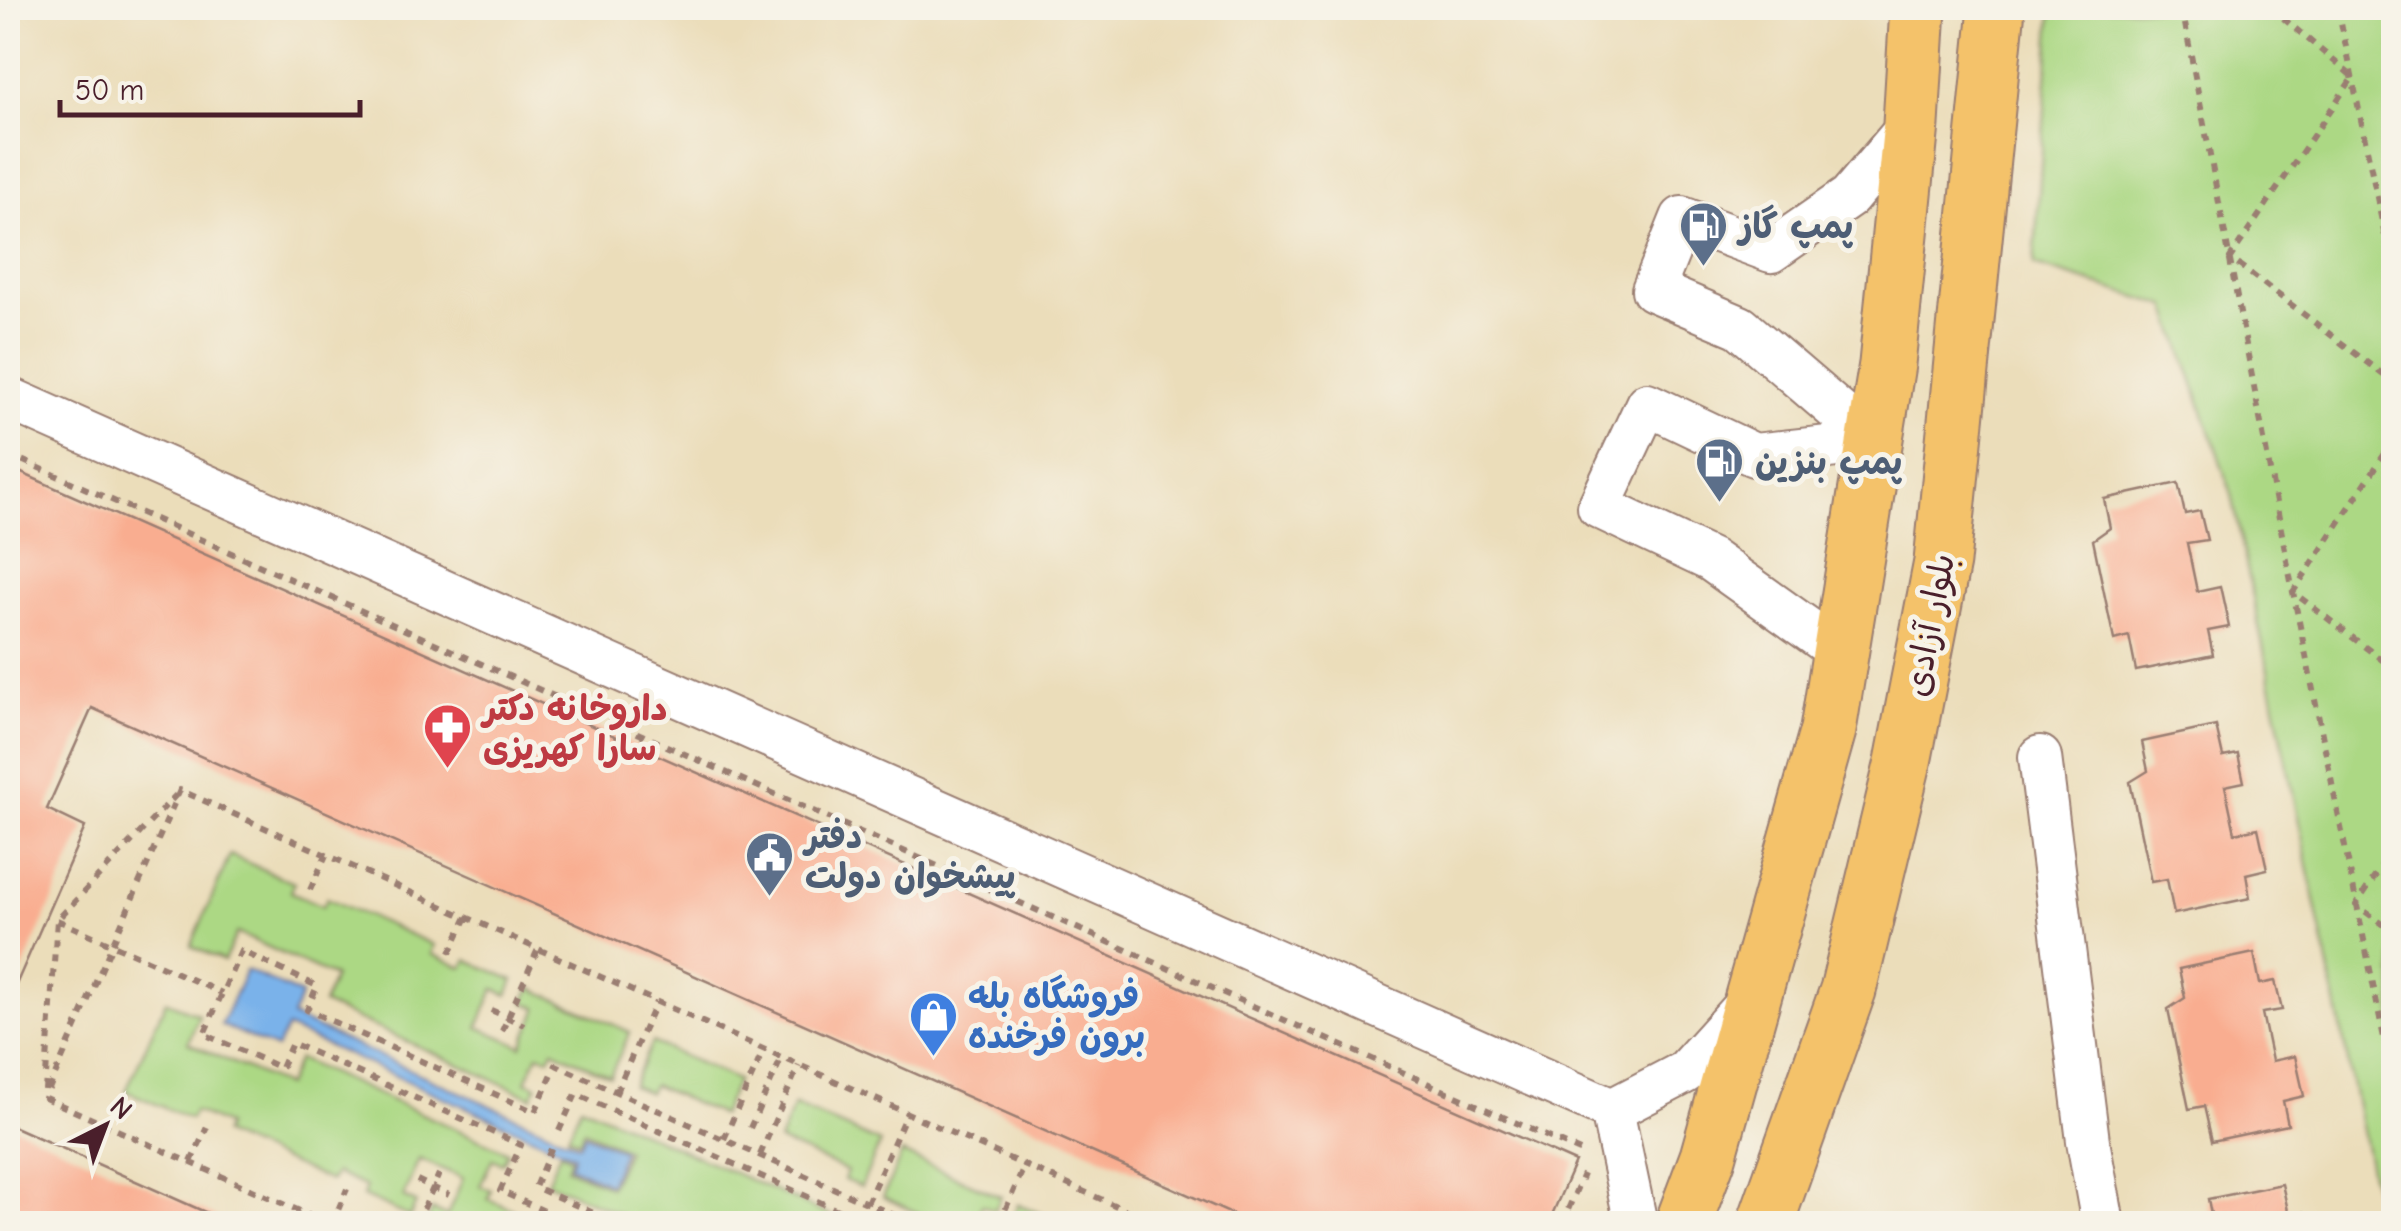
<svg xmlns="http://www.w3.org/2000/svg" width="2401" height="1231" viewBox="0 0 2401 1231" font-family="'Comic Neue','Playpen Sans Arabic',sans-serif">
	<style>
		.green { fill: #acd884; stroke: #7b7c58; stroke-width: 2.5 }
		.water { fill: #7ab2ea; stroke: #62688a; stroke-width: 2.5 }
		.building { fill: #f9ad90 }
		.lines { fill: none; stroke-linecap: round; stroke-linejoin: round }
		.minor-casing { stroke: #9a7e72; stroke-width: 46 }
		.major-casing { stroke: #9a7e72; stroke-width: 59 }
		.path { stroke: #9a7e72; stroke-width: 6; stroke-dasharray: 8 8; stroke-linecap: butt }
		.minor { stroke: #fff; stroke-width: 42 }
		.major { stroke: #f4c26a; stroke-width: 55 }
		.labels { text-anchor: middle; stroke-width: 10; stroke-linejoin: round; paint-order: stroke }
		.service-label { font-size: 35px; font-weight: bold; fill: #4e5e75; stroke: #f7f3e8; text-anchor: start }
		.street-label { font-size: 35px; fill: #4a1f2b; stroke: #f7f3e8 }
		.health-label { font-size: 35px; font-weight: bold; fill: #be3a42; stroke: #f7f3e8; text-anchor: start }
		.shop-label { font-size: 35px; font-weight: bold; fill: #366cbe; stroke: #f7f3e8; text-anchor: start }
	</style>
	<rect width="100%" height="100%" fill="#f7f3e8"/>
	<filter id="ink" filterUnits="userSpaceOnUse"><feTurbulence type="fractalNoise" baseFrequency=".01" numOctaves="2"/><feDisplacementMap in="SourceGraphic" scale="20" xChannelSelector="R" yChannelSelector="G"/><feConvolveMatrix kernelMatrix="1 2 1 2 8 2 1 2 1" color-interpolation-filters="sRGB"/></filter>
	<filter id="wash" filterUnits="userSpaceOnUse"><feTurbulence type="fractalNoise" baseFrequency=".0048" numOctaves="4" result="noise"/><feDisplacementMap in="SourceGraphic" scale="40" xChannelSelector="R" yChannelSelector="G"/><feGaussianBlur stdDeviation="2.25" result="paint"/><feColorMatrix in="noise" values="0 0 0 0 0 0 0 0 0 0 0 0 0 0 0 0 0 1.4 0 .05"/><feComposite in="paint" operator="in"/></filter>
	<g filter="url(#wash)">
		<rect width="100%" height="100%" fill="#ebddba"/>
		<path class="green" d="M2052,8H2393V1223H2381L2232,495L2167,306L2034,265Z
			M230,855L294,883L291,892L323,906L327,898L434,945L431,954L463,968L467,960L514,980L508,995L494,989L478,1027L522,1046L538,1008L524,1002L531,988L630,1032L610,1076L553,1050L549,1058L538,1054L526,1081L537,1086L532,1097L323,1004L334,977L237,933L224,961L191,946Z
			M166,1001L199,1015L188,1043L286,1086L298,1059L508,1152L503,1163L492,1159L480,1186L491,1190L488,1199L544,1223H427L432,1210L447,1216L463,1178L419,1159L403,1197L416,1203L410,1217L363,1196L366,1187L335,1173L330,1181L223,1134L226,1125L194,1111L190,1119L126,1091Z
			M652,1042L737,1080L721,1115L653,1085L649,1093L632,1086Z
			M581,1105L847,1223H640L547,1182L560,1152L571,1157L567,1168L610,1187L627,1150L584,1130L579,1141L568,1136Z
			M794,1105L880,1143L861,1187L844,1180L847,1171L779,1141Z
			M902,1153L1001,1197L995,1210L982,1205L973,1223H940L883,1197Z
			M1018,1204L1062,1223H1024L1012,1218Z"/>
		<path class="water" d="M246,970L301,995L292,1017L579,1145L585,1134L623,1151L609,1184L570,1166L574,1155L287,1028L276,1049L221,1025Z"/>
		<g id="blocks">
			<path class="building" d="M8,467L1575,1162L1548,1224H1254L92,708L47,809L85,827L8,1003Z
				M2178,483L2185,514L2200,511L2207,540L2187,543L2197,591L2220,586L2229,627L2208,631L2213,655L2136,671L2129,636L2114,640L2093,540L2110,528L2104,499Z
				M2216,726L2223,757L2238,754L2244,782L2225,786L2235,833L2258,828L2267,869L2246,874L2250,898L2174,914L2167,879L2151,882L2130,782L2148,771L2142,742Z
				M2254,953L2260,984L2275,981L2282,1010L2262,1013L2272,1061L2295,1056L2304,1096L2283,1101L2288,1125L2212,1141L2204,1106L2189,1109L2168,1009L2185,998L2179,969Z
				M8,1124L232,1224H8Z
				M2282,1184L2289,1215L2304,1212L2307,1224H2213L2208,1199Z"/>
		</g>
	</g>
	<g filter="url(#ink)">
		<use href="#blocks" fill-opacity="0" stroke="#9a7e72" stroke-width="2.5"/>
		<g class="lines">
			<defs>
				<path id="minor" d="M8,398L1612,1110
					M1840,652L1711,560L1599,507L1647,404L1754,455L1874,442L1740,327L1653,290L1682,218L1771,251L1849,197L1911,124
					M2040,757L2088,1141L2103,1224
					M1612,1110L1685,1072L1750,1000
					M1612,1110L1636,1224"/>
				<path id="major" d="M1683,1224L1708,1157L1828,730L1887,364L1911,124L1918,8
					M1765,1224L1848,990L1903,762L1942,562L1997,8"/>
			</defs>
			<use href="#minor" class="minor-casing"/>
			<use href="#major" class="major-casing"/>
			<path class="path" d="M2182,8L2293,592L2394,1087
				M2271,8L2353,77L2230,258L2394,383
				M2338,8L2394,280
				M2394,440L2293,592L2394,669
				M8,454L1580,1151
				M2394,848L2356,905L2394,932
				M310,890L326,855
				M57,920L222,993
				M450,953L467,917
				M491,1010L524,1025
				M502,1031L538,949
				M45,1090L57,920L176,795
				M616,1092L656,1002
				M750,1128L782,1057
				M559,1131L576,1094L869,1224
				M724,1139L764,1049
				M551,1149L535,1187L618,1224
				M760,1155L799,1065
				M191,1162L207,1127
				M417,1180L449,1195
				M867,1203L907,1112
				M329,1224L45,1098L180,790L1157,1224
				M332,1224L347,1189
				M417,1224L439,1174
				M573,1224L500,1191L521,1145L292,1043L281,1068L204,1034L241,951L317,986L307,1010L535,1112L556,1065L914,1224
				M999,1224L1025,1165
				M1562,1224L1583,1174"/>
			<use href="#minor" class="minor"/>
			<use href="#major" class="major"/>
		</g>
	</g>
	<defs>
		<symbol id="fuel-pin" viewBox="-11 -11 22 30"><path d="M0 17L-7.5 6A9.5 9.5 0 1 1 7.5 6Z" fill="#5c6f8a" stroke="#f7f3e8"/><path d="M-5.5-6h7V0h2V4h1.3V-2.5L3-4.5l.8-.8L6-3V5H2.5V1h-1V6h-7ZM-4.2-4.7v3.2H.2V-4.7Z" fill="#fff"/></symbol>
		<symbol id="pharmacy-pin" viewBox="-11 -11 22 30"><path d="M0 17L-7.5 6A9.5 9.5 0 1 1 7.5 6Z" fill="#e0444e" stroke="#f7f3e8"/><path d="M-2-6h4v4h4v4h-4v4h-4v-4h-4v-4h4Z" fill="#fff"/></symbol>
		<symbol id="civic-pin" viewBox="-11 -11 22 30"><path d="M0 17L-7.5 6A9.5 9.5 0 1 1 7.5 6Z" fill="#5c6f8a" stroke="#f7f3e8"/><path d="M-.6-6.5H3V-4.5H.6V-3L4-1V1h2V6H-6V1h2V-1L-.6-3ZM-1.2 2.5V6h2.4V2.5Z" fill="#fff"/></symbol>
		<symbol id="shop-pin" viewBox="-11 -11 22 30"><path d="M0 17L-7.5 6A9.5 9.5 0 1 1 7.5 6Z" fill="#3f7fe0" stroke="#f7f3e8"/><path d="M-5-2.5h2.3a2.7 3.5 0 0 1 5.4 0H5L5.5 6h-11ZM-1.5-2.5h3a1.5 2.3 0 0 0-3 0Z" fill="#fff"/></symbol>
	</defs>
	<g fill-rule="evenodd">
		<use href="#fuel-pin" x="1676" y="198" width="55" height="75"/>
		<use href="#fuel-pin" x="1692" y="434" width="55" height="75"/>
		<use href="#pharmacy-pin" x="420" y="700" width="55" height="75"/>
		<use href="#civic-pin" x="742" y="828" width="55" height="75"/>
		<use href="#shop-pin" x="906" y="988" width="55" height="75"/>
	</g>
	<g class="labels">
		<g class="service-label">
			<text x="1739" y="238">پمپ گاز</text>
			<text x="1755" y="474">پمپ بنزين</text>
			<text x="805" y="848">دفتر<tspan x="805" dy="40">پیشخوان دولت</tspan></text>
		</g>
		<g class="street-label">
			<text transform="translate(1929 625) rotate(-79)" y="12">بلوار آزادی</text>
		</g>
		<g class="health-label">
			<text x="483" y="720">داروخانه دکتر<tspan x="483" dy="40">سارا کهریزی</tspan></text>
		</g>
		<g class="shop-label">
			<text x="968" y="1008">فروشگاه بله<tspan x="968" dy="40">برون فرخنده</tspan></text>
		</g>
	</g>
	<rect width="2401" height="1231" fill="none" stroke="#f7f3e8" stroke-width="40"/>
	<g transform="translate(105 1126) rotate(42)" stroke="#f7f3e8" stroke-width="8" paint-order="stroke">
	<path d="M0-8L18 38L0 25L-18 38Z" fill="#4a1f2b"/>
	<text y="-15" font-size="28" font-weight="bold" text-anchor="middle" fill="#4a1f2b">N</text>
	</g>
	<path d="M60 100v15h300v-15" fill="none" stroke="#4a1f2b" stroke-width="5"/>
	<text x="75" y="100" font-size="30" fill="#4a1f2b" stroke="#f7f3e8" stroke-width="8" paint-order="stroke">50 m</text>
</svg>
